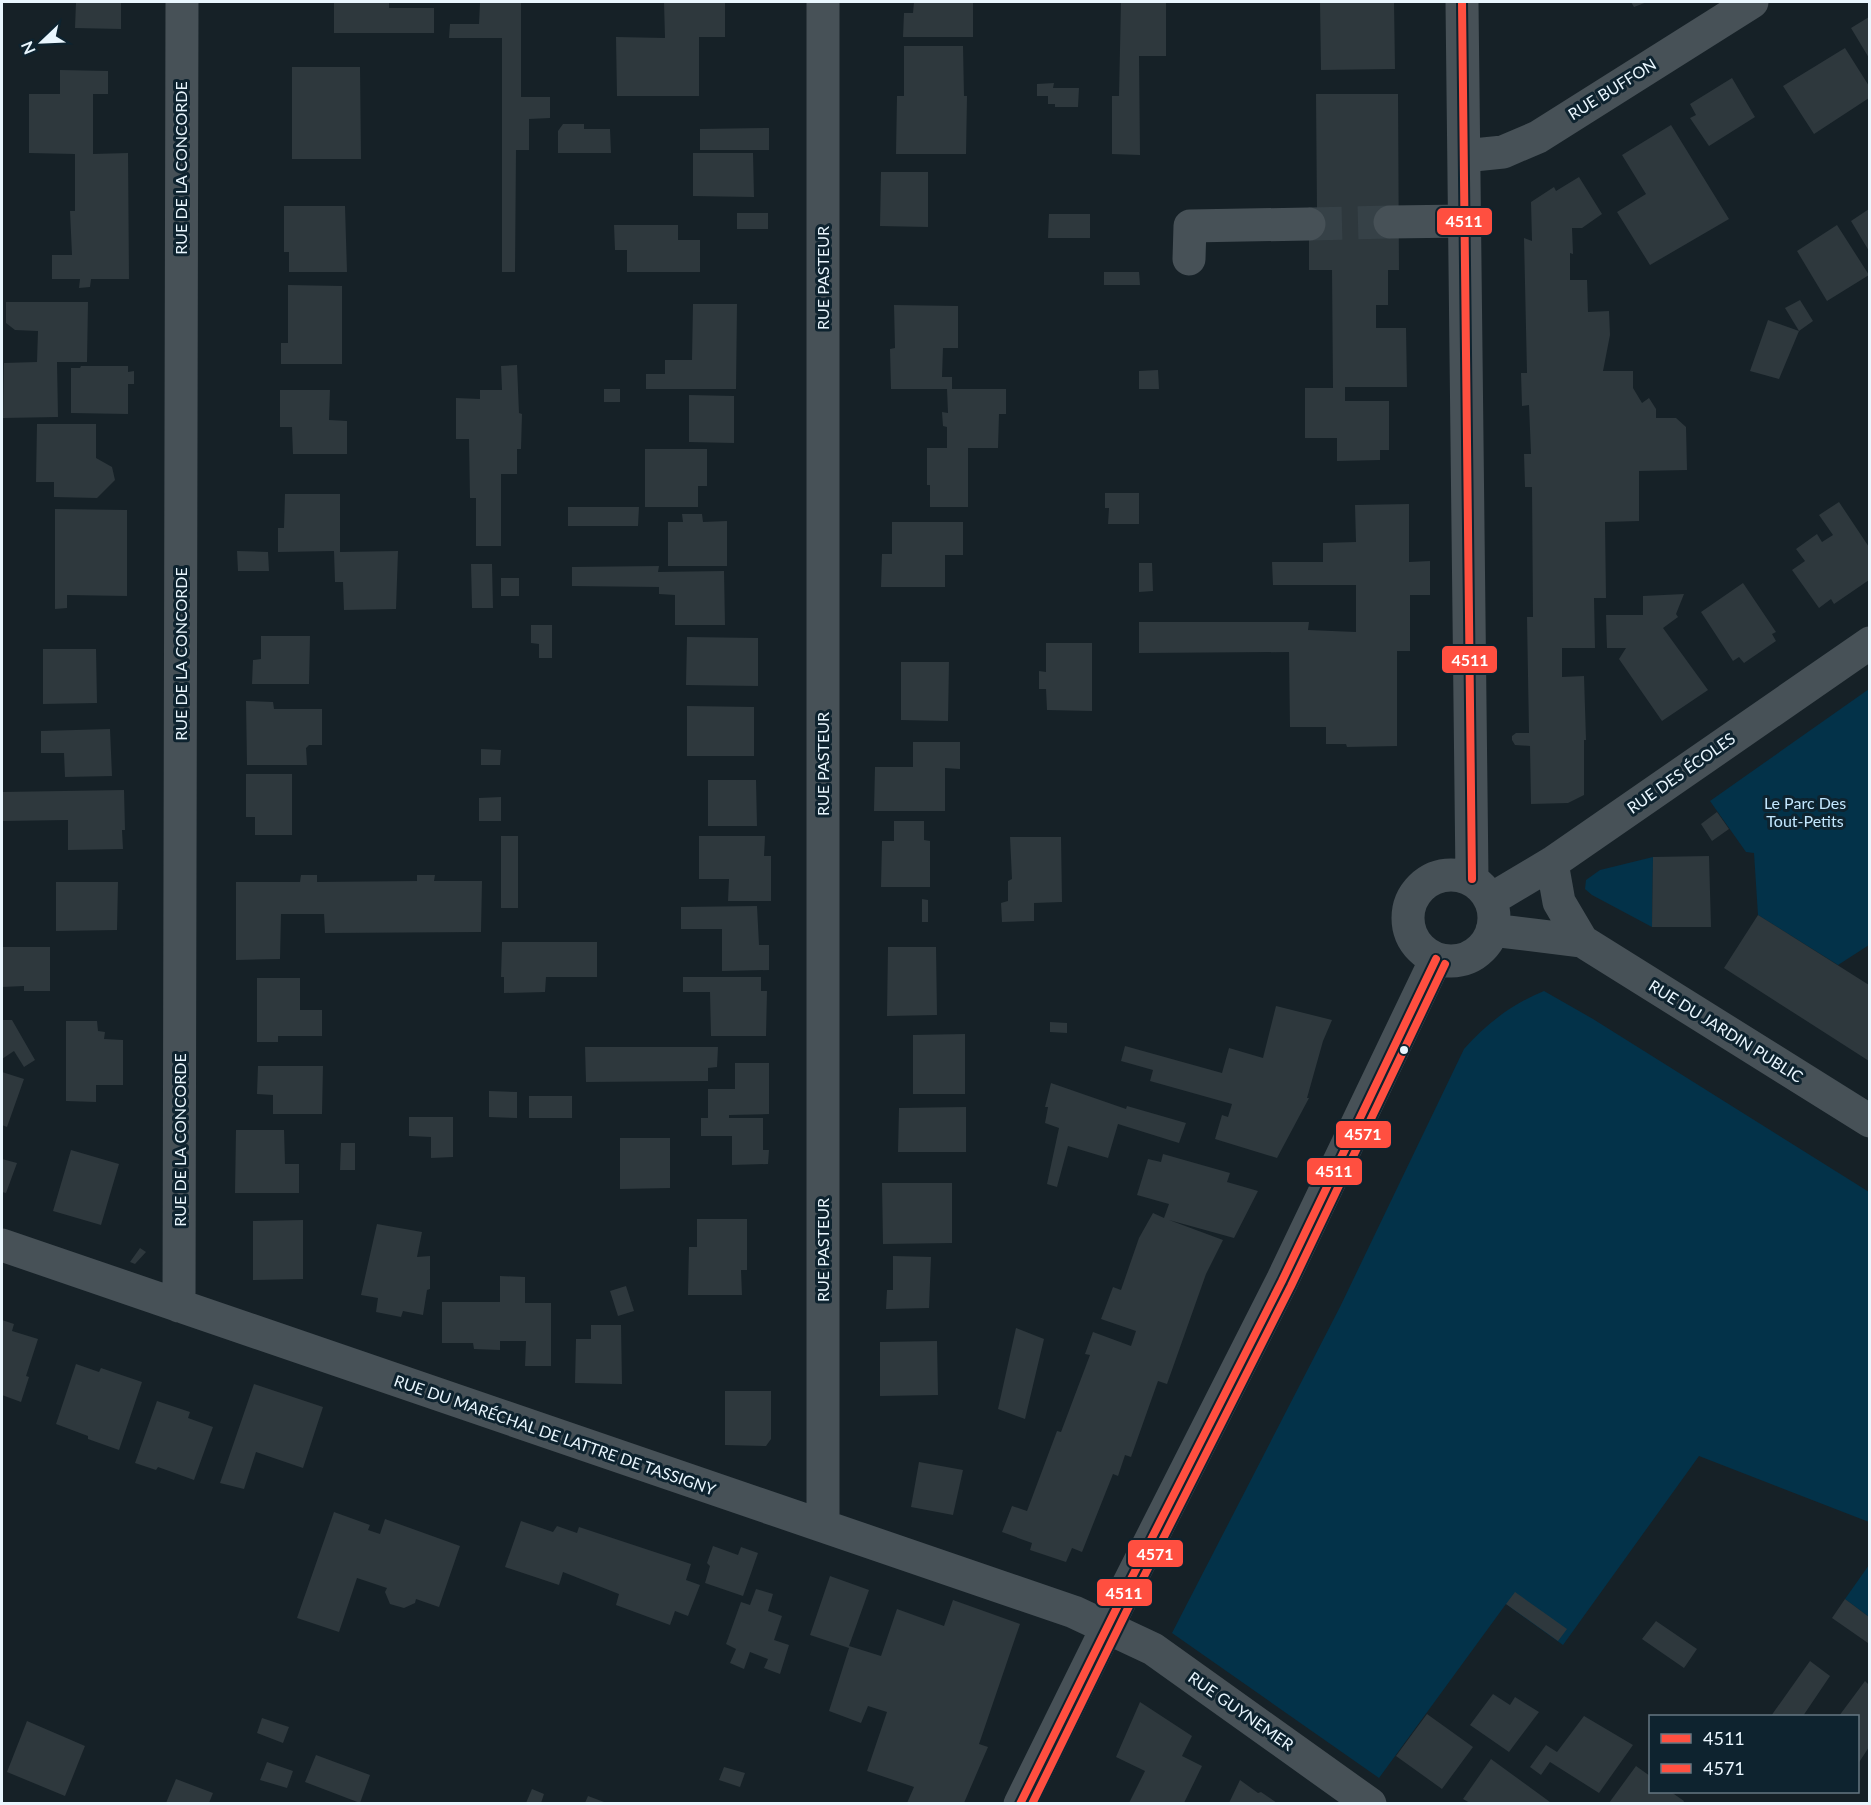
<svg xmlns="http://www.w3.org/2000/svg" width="1871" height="1805" viewBox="0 0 1871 1805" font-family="Lato,sans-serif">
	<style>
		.green { fill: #033249 }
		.building { fill: #2e383d }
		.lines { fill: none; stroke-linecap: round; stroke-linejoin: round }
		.minor-tunnel { stroke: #364147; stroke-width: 33; stroke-dasharray: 33 16; stroke-linecap: butt }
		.minor { stroke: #475157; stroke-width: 33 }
		.bus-1-casing { stroke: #0e232f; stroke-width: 12 }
		.bus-2-casing { stroke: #0e232f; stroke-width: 12 }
		.bus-1 { stroke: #ff4f40; stroke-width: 8 }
		.bus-2 { stroke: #ff4f40; stroke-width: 8 }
		.bus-dot { fill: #e9f6fe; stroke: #0e232f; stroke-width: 2 }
		.labels { text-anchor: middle; stroke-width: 6; stroke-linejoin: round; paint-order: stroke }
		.street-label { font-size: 16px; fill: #e9f6fe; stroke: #0e232f }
		.park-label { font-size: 16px; fill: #c3e7fe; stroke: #0e232f }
		.line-badge { stroke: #0e232f; stroke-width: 2 }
		.badge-label { font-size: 16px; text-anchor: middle; font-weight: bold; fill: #fff }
	</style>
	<rect width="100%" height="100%" fill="#162127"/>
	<path class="green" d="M1869,689V945L1838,965L1758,915L1754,853L1746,852L1710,801Z
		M1653,857L1652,927L1592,895L1585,889L1586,880L1600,870Z
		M1544,991L1593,1019L1869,1192V1522L1699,1456L1563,1645L1506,1604L1379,1778L1172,1633L1340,1307L1464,1049C1486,1024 1512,1004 1544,991Z
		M1869,1565L1870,1617H1869L1845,1599Z"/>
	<path class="building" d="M76,2H121V29L75,28Z
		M334,2H389V8H434V33H334Z
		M521,2V97H550V118L529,119V150H516L515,272H502V38H449L450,24H479L480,3Z
		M664,2H725V37H699V96H617L616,37L665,38Z
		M914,2H973V37H903L904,13H913Z
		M1121,2H1166V56H1139L1140,155L1112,154V96H1119Z
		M1320,2H1394L1395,69L1321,70Z
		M1631,2H1647L1634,7Z
		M1869,17V58L1851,28Z
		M904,46H963L964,96H967L966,154H896L897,96H904Z
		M1845,48L1869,86V98L1814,134L1783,86Z
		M292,67H360L361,159H292Z
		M60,70L108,71V94H93V154L128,153L129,279H91L90,287L79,288L80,279H52V255H72L70,211H75V154L29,153V94H60Z
		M1732,78L1755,117L1709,146L1690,118L1696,115L1690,104Z
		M1054,83L1053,88H1079L1078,107H1055V104H1048V96H1037V84Z
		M1316,94H1398L1399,270H1388V305H1376V328H1406L1407,387H1345V401H1389V450H1380V460L1337,461V438H1305V388H1333L1332,270H1309V224L1317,212Z
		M563,124H584V129H610L611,153H558V131Z
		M1671,125L1729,219L1650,265L1617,212L1646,194L1622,155Z
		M769,128V150H700V129Z
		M693,153H753L754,197L693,196Z
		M881,172H928V227L880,226Z
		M1579,177L1602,214L1582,228H1572L1573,254L1570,253V280H1587L1588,312L1609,311L1610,335L1603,371H1633V388L1642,403L1649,398L1656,409V418H1676L1686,427L1687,470L1639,471V521L1605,522L1606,598H1594L1595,648H1562V677L1584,676L1586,740H1584V795L1568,803L1531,804L1530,746L1515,745L1512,740V736L1516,733H1529L1527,617H1533L1532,487H1525L1524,454H1531L1529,405L1522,406L1521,373H1527L1524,238L1532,241L1531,202L1554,187L1556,191Z
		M284,206H345L347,272H289V252H284Z
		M1869,209V251L1851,221Z
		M737,213H768V229H737Z
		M1049,214H1090V238H1048Z
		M614,225H678V240H700V272H627V250H615Z
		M1837,225L1869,275L1827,301L1797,251Z
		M1104,272H1139L1140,285H1104Z
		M288,285L342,286V364H281V343H288Z
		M1800,300L1813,321L1799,331L1779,379L1750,371L1768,320L1799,331L1785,308Z
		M6,302H88L87,362H57L58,417L3,418L4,363L37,362L38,331L15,330L6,323Z
		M693,304H737L736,389H646V374H665V360H692Z
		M894,305L958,306V348H943L942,377H952V389H1006V414H999L998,448H968V507H930V485H927V448H947V427L943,426L942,412L948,413L947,389H891L890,349L895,348Z
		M517,365L519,413L522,414L521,449H517V474H501V546H476V498H470L469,439H456V398L480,399V390H502L501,366Z
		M81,366H128V372L134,371V384H128V414L71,413V368H80Z
		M1158,370L1159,389H1139V371Z
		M604,389H620V402H604Z
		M280,390H330L329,420L347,421V454H293L292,427H280Z
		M689,395L734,396V443L689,442Z
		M37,424H96V458L112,467L115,480L97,498L54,497V482H36Z
		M645,449H707V486H698V507H645Z
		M1105,493H1139V524H1108L1109,508H1105Z
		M285,494H340V552L398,551L396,609L344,610L343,582H335L334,551L278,552V528H284Z
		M1839,502L1869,547V580L1834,604L1831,599L1819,608L1792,570L1805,561L1796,549L1817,534L1822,542L1833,535L1819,515Z
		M1409,504V562L1430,561V595H1410V651H1397V746L1347,747L1346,744H1326V727H1290L1289,652L1139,653V622H1309L1308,630L1356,632V585H1273L1272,562H1323V543L1356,542L1355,505Z
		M568,507H639L638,526H568Z
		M55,509L127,510V596L67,595V608L55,609Z
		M682,514H702L703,522L727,521V566H668V522H683Z
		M892,522H963V555H945V587H881L882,554H892Z
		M237,551L268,552L269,571H238Z
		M1139,563H1152L1153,591L1139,592Z
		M471,564H492L493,608H472Z
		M659,566L658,572L724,571L725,625H675V595L659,594V587L572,586V567Z
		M501,578H519V596H501Z
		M1743,583L1776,632L1772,634L1776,641L1744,663L1739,657L1733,661L1701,612Z
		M1684,594L1676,614L1678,617L1663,628L1708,690L1662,721L1619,659L1626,648H1607L1606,615H1643V596Z
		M531,625H552V658H539V644L531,643Z
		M261,636H310L309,684H252L253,660L261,659Z
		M687,637L758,638V686L686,685Z
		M1046,643H1092V711L1047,710L1046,689H1039V671L1046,672Z
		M43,649H96L97,703L43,704Z
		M901,662H949L948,721L901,720Z
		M246,701L273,702L274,709H322V745H309L306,748L307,765H247Z
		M687,706L754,707V756H687Z
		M110,729L112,776L65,777L64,753H41V731Z
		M913,742H960V769L945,768V811H874L875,767H913Z
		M481,749L501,750L500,765H481Z
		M246,774H292V835H255V817H246Z
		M708,780H756L757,826H708Z
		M124,790L125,830H122L123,849L68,850V820L2,821V792Z
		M501,797V821H479V798Z
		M1717,812L1729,829L1712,841L1701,824Z
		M894,821H924V840L930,841V887H881L882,841H894Z
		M501,836H518V908H501Z
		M699,836H765L764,856H771V901H728L729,879H699Z
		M1010,837H1061L1062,902L1034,903V921L1002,922L1001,903L1008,901V881L1012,879Z
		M1709,856L1711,927H1652L1653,857Z
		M301,875H317V882L417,881V875H435L434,881H482L481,932L325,933L324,914H281L280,959L236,960V882H300Z
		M56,882H118L117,930L56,931Z
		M922,899L928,900V922H922Z
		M757,906L759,945H769V970L722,971V929H681V907Z
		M1758,915L1869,985V1061L1724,968Z
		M502,942H597V977H546L545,992L504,993V977H501Z
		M2,947H50V991H24V986L2,987Z
		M888,947H936L937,1015L887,1016Z
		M683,977H761V991H767L766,1036H711L710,992H683Z
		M257,978H300V1010H322V1036H278V1042H257Z
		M1276,1006L1332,1020L1323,1041L1307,1098H1309L1277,1158L1215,1139L1222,1115L1228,1117L1232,1104L1150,1081L1153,1070L1121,1061L1125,1046L1222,1073L1229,1048L1263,1058Z
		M2,1020H12L35,1060L24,1067L14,1051L2,1059Z
		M66,1021H97L98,1031L105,1032L104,1039L123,1040V1085H96V1102L66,1101Z
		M1050,1022L1067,1023V1033L1050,1032Z
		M965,1034V1094H913V1035Z
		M585,1047H718L717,1067L708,1068V1081L586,1082Z
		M735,1063H769V1114L729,1115V1118H763V1150H769L768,1164L732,1165V1136H701V1118H708V1089H735Z
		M258,1066H323L322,1114H273V1095L257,1094Z
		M2,1072L24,1079L7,1127L2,1125Z
		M1051,1083L1126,1109L1127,1106L1186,1123L1179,1143L1118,1124L1108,1158L1068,1146L1057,1187L1047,1184L1059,1128L1045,1123L1048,1107H1045Z
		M489,1091L517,1092V1118L489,1117Z
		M529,1096H572V1118H529Z
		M966,1107V1152H898L899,1108Z
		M409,1117H453V1157L431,1158V1137L409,1136Z
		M236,1130H284L285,1164H299V1193H235Z
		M620,1138H670V1188L620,1189Z
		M341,1143H355V1170H340Z
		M71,1150L119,1164L101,1225L53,1211Z
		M1163,1154L1230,1173L1227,1182L1258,1191L1234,1238L1169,1220L1223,1240L1206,1274L1167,1384L1158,1381L1131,1457L1125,1455L1118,1476L1113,1474L1082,1552L1072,1548L1066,1562L1030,1550L1032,1543L1002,1532L1012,1506L1027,1511L1057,1431L1061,1432L1090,1355L1085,1354L1093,1332L1131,1346L1136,1331L1101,1319L1113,1287L1121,1290L1139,1238L1153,1213L1164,1218L1169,1204L1137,1195L1148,1159L1161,1162Z
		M2,1159L17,1163L6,1193L2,1192Z
		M882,1183H952V1243L883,1244Z
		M697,1219H747V1270H741L742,1295H688L689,1247H697Z
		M303,1220V1279L253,1280V1221Z
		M377,1224L422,1232L417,1257L430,1256V1289L427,1290L423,1315L403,1311L401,1317L376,1312L378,1298L361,1295Z
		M140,1248L146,1252L135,1264L130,1262Z
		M893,1256L931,1257L929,1308L886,1309L887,1290H893Z
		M500,1276L525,1277V1303H551V1366H525L526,1341H500V1350L474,1349L473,1343H442V1302H500Z
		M626,1286L634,1311L618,1316L610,1291Z
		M2,1320L14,1324L12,1331L38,1339L26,1376L29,1377L21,1402L2,1395Z
		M591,1325H621L622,1384L575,1383L576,1339H591Z
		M1016,1328L1044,1339L1025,1419L998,1409Z
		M937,1341L938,1395L880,1396V1342Z
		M76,1364L99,1372L101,1368L142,1382L119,1450L88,1439V1436L56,1424Z
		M254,1384L323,1407L303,1468L256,1452L244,1489L220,1483Z
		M725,1391H771V1439L766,1446L725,1445Z
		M157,1401L190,1412L188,1418L213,1427L194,1480L158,1467L156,1470L135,1463Z
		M919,1462L963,1470L953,1515L911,1507Z
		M334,1512L370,1525L368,1530L380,1534L385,1519L460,1546L439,1607L416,1599L415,1603L404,1608L390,1604L385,1592L387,1588L357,1578L339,1632L297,1618Z
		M521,1521L553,1532L557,1526L577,1533L579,1527L691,1564L686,1580L700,1585L688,1616L675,1611L670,1625L616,1605L619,1594L563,1572L559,1585L505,1567Z
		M713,1546L738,1555L741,1547L758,1553L743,1596L705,1583L710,1566L707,1563Z
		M830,1576L869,1590L849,1646L881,1656L897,1609L944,1626L953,1600L1020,1624L979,1744L988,1747L964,1803H907L914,1787L867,1771L887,1712L868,1706L861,1723L829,1711L849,1648L810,1635Z
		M756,1589L773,1594L768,1611L782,1616L774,1640L789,1645L780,1674L764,1668L768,1659L750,1652L744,1669L730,1663L736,1649L726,1644L741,1602L750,1605Z
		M1515,1592L1567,1629L1558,1641L1506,1604Z
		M1845,1599L1869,1617V1640L1868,1643L1832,1618Z
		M1656,1621L1697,1649L1684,1668L1642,1639Z
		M1810,1661L1830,1676L1803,1716H1771Z
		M1865,1681L1869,1685V1747L1858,1764V1716H1839Z
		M1493,1694L1510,1705L1515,1697L1539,1712L1509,1752L1470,1725Z
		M1140,1702L1192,1736L1182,1756L1202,1766L1184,1803H1129L1145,1771L1116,1757Z
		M1427,1714L1473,1747L1442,1789L1396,1756Z
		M1584,1716L1633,1745L1599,1793L1550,1762L1541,1775L1530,1767L1546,1745L1557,1752Z
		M262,1718L289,1727L283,1743L257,1733Z
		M27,1721L85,1746L65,1796L7,1772Z
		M316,1755L370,1775L360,1803L305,1782Z
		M1491,1759L1550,1802L1549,1803H1470L1463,1799Z
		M267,1762L293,1771L287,1788L260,1780Z
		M1636,1766L1650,1776V1792H1671L1684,1801L1683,1803H1609Z
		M724,1767L745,1773L740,1787L719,1780Z
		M176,1779L213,1793L209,1803H166Z
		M1240,1780L1258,1793L1261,1792L1277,1803H1229Z
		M532,1789L544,1794L541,1803H526Z
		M588,1796L604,1802L603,1803H585Z"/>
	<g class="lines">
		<path class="minor-tunnel" d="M1309,224L1390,222"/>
		<path class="minor" d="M823,2V1526
			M1462,2L1472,879
			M1464,156L1503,152L1538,137L1752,2
			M1390,222L1465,221
			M1189,259L1190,226L1309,224
			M1552,863L1559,902L1582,941
			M1408 918a43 43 0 1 1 86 0a43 43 0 1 1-86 0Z
			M1490,900L1552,863L1870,643
			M1492,930L1582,941L1870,1121
			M2,1245L1074,1612L1153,1649L1370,1804
			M179,1306L182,2
			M1020,1804L1129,1583L1282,1281L1436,959"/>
		<defs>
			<path id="bus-1" d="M1462,2L1472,879
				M1020,1804L1129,1583L1282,1281L1436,959"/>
			<path id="bus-2" d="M1032,1804L1138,1588L1291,1286L1445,964"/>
		</defs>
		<use href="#bus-1" class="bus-1-casing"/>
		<use href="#bus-2" class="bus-2-casing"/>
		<use href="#bus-1" class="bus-1"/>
		<use href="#bus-2" class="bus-2"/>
	</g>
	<circle class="bus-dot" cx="1404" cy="1050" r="5"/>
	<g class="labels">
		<g class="street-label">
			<text transform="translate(1612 89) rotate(-32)" y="6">RUE BUFFON</text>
			<text transform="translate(181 168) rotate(-90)" y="6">RUE DE LA CONCORDE</text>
			<text transform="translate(823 278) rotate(-90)" y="6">RUE PASTEUR</text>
			<text transform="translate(181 654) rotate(-90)" y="6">RUE DE LA CONCORDE</text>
			<text transform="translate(823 764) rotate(-90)" y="6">RUE PASTEUR</text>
			<text transform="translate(1681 773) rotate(-35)" y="6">RUE DES ÉCOLES</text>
			<text transform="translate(1726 1031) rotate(32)" y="6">RUE DU JARDIN PUBLIC</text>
			<text transform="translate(180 1140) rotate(-90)" y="6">RUE DE LA CONCORDE</text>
			<text transform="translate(823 1250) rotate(-90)" y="6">RUE PASTEUR</text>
			<text transform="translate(555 1435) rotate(19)" y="6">RUE DU MARÉCHAL DE LATTRE DE TASSIGNY</text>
			<text transform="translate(1241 1711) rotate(35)" y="6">RUE GUYNEMER</text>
		</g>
		<g class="park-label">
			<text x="1805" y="809">Le Parc Des<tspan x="1805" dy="18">Tout-Petits</tspan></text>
		</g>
	</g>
	<g class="line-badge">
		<rect x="1436" y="207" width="57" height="29" rx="6" fill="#ff4f40"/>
		<rect x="1441" y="645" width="57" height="29" rx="6" fill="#ff4f40"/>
		<rect x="1335" y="1120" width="57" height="29" rx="6" fill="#ff4f40"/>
		<rect x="1306" y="1157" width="57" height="29" rx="6" fill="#ff4f40"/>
		<rect x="1127" y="1539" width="57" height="29" rx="6" fill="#ff4f40"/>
		<rect x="1096" y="1578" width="57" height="29" rx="6" fill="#ff4f40"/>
	</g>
	<g class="badge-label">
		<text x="1464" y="227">4511</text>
		<text x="1470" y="666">4511</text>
		<text x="1363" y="1140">4571</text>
		<text x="1334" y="1177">4511</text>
		<text x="1155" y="1560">4571</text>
		<text x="1124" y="1599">4511</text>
	</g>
	<rect width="1871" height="1805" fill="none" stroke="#e9f6fe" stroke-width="6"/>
	<rect x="1649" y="1715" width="210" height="78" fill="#0e232f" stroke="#667782" stroke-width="1.5"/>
	<rect x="1661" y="1734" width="30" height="9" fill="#ff4f40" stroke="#667782" stroke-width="1.5"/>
	<text x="1703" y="1745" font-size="18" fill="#e9f6fe">4511</text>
	<rect x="1661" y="1764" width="30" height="9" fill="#ff4f40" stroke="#667782" stroke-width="1.5"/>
	<text x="1703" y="1775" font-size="18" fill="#e9f6fe">4571</text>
	<g transform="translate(42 42) rotate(247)" stroke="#0e232f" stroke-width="4.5" paint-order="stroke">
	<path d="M0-4.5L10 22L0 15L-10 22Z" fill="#e9f6fe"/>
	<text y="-9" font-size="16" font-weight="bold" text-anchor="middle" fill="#e9f6fe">N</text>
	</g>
</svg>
